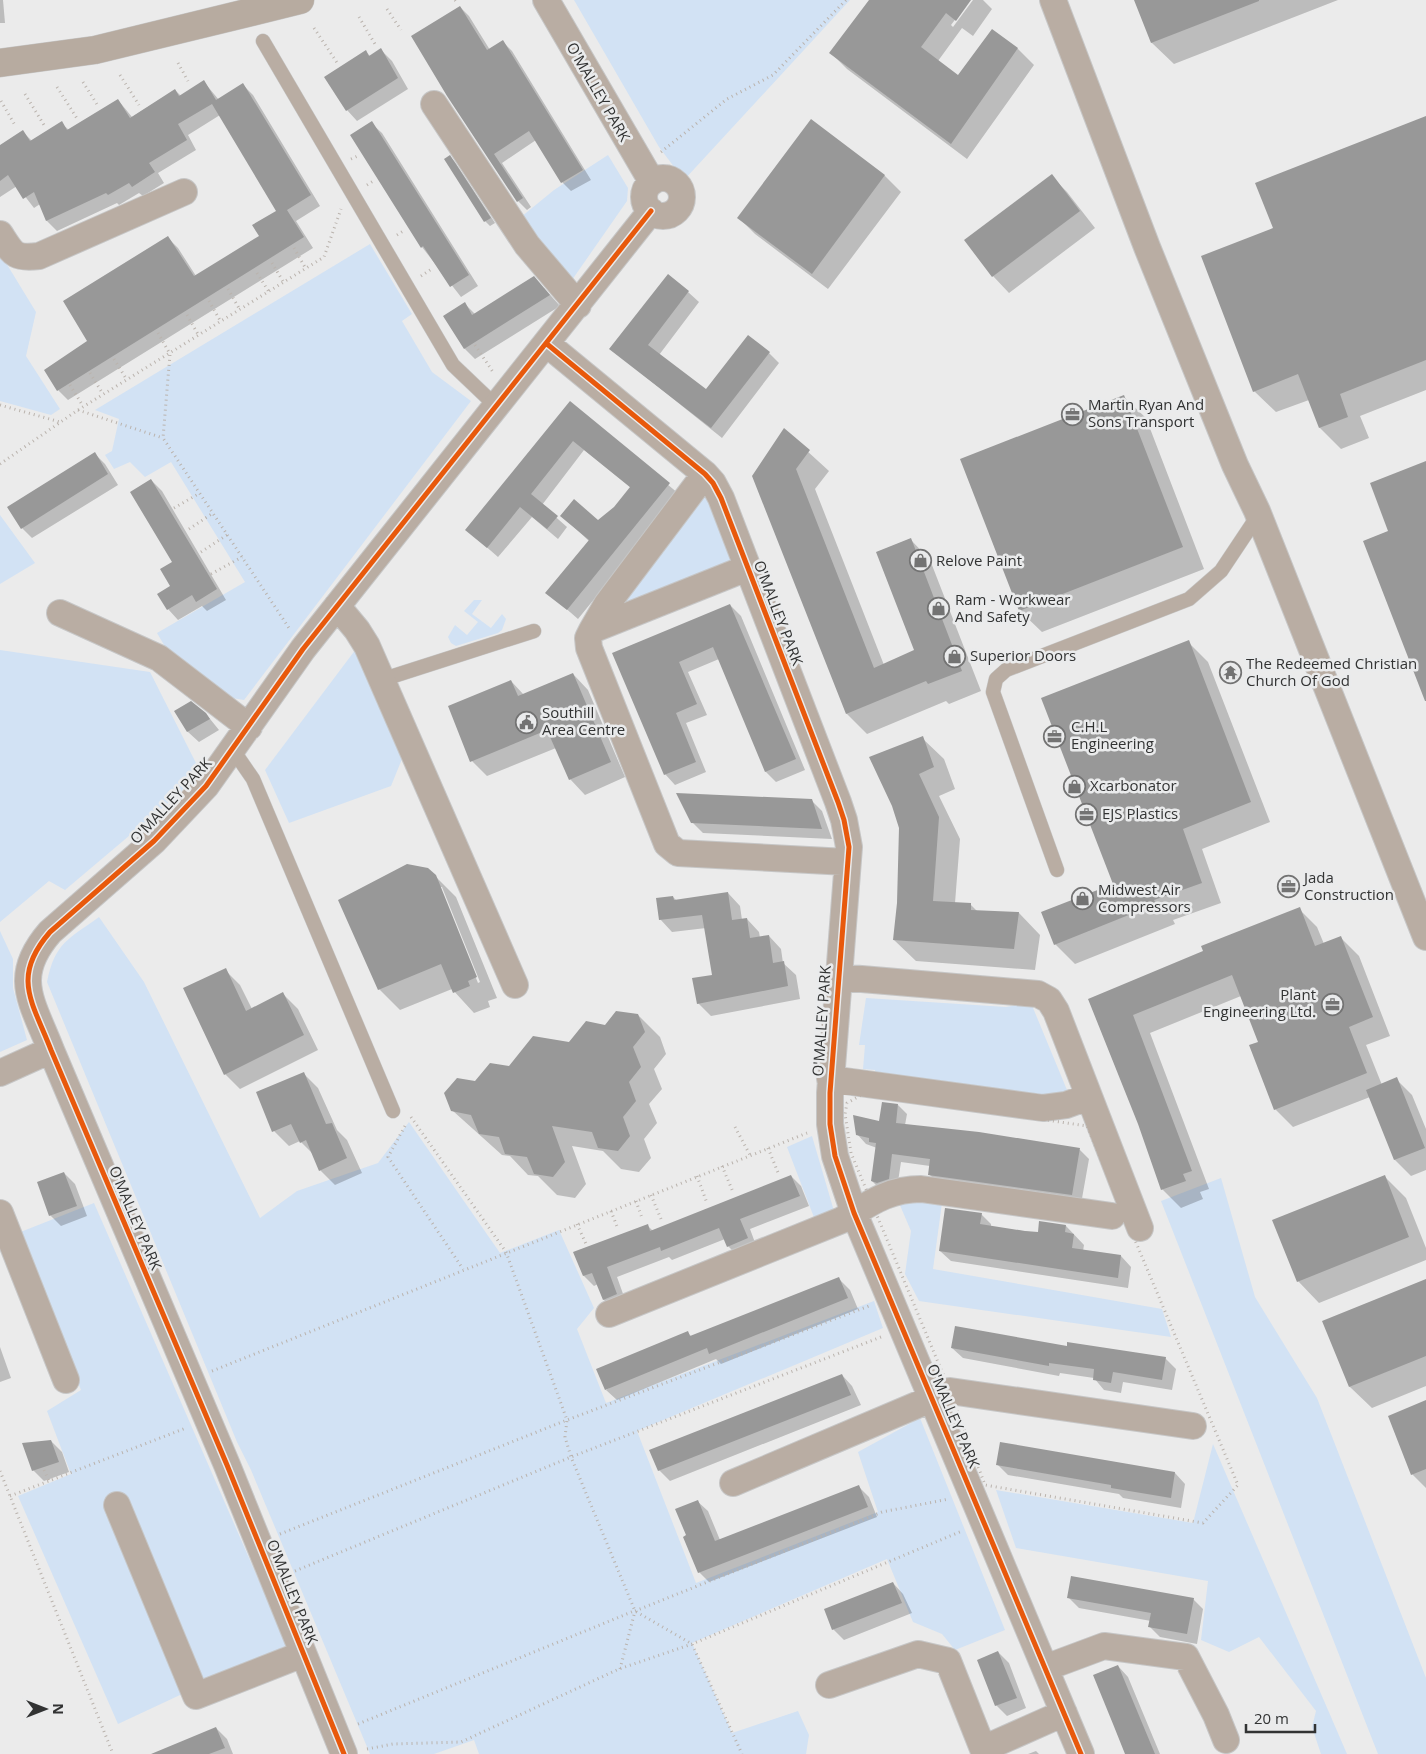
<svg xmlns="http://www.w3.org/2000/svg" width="1426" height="1754" viewBox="0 0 1426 1754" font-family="'Open Sans',sans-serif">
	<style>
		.green { fill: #d2e2f4 }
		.shadow { fill: #0003; fill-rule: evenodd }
		.building { fill: #989898 }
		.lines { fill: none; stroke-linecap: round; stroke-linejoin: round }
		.service-casing { stroke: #c6c6c6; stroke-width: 15 }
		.minor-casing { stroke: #c6c6c6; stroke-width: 28 }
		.secondary-casing { stroke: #c6c6c6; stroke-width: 29 }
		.path { stroke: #bab3ad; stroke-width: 3; stroke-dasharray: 1 4; stroke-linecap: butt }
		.service { stroke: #b9ada3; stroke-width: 14 }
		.minor { stroke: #b9ada3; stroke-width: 26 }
		.secondary { stroke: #b7aba0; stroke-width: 28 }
		.cycleway-casing { stroke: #eaebec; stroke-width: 8 }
		.cycleway { stroke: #e8590c; stroke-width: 5 }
		.labels { text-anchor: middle; stroke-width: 5; stroke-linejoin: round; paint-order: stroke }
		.street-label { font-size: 15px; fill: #323333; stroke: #eaebec }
		.poi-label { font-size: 15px; fill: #323333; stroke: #eaebec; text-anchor: start }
	</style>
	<rect width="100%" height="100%" fill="#ebebeb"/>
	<path class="green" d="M574,0H850L684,180L659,147Z
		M608,155L628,188L627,201L572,280L521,217L554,190Z
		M370,244L412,314L402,321L432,372L471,401L244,700L232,698L167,650L157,633L245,582L171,462L145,477L130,462L114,469L105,455L112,451L119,419L95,410Z
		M0,253L36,312L26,356L60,409L51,415L0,401Z
		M710,495L735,561L630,605L624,603L696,497Z
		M0,515L35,563L0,584Z
		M474,600H482L472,614L491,628L502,614L506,619L502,630L498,633L456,646L451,643L448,637L455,625L467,635L478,622L464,611Z
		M356,649L404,754L391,786L289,823L265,770Z
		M0,650L150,672L197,765L181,792L65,890L49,881L0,922Z
		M99,917L144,982L260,1218L297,1191L378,1163L409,1122L500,1253L559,1230L594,1308L577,1329L606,1403L874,1301L883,1328L637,1431L696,1583L878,1512L858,1452L920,1418L1005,1630L955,1650L942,1634L913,1622L887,1559L692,1643L732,1733L798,1711L809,1735L806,1754H479L474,1740L434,1754H370L251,1470L237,1442L47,982C55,942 69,939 99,917Z
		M0,931L13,959V988L27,1040L0,1052Z
		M866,998L1006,1007L1031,1003L1067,1090L1058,1096L1045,1098L875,1074V1070L863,1069L865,1045H859Z
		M812,1136L834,1211L815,1220L787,1147Z
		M1221,1178L1255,1297L1317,1398L1426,1678V1754H1378L1161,1201Z
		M94,1203L287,1645L118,1724L18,1496L71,1474L47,1411L81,1390L18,1233Z
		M899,1203H942L933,1269L1162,1309L1171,1337L919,1301L905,1274L911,1231Z
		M1213,1444L1347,1754H1321L1312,1727L1316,1711L1259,1637L1229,1652L1201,1640L1208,1581L1016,1548L996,1490L1193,1523Z"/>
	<path class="shadow" d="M0,0H3L5,23H0Z
		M884,0H970L951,25L953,27L973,0H983L992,9L973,36L962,28L938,61L958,76L992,30L1018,49L1034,65L967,159L847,69L831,53Z
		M1135,0H1338L1174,64L1152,43Z
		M460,7L469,16L490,50L503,42L512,51L591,180L571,191L562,182L536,140L502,163L531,207L527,210L518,201L448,96Z
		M381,50L392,61L408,89L357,121L347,110L366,52L371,57Z
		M204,82L219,100L243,85L253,95L320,206L296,221L313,248L68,400L58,390L89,341L168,238L178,248L196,276L261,237L278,211L220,115L188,135L196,150L158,173L164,183L143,196L139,193L119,205L117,203L57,231L47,221L40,204L34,208L17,186L0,197V146L23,132L32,141L61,123L69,130L118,100L132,117L175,90L181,96Z
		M1426,118V390L1360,416L1369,438L1341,449L1320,428L1309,400L1276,412L1254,391L1274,229Z
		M812,121L885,176L901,192L828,289L755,234L739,218Z
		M371,123L382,133L478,286L461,297L422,247Z
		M450,157L455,162L495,223L490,226L485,221Z
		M1051,176L1067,192L1095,228L1009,293L993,276L966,240Z
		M544,288L560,306L475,359L465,349L444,316L465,304L475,314Z
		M688,292L699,302L659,355L706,391L769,353L779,363L722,438L611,349Z
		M1124,397L1146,418L1204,569L1042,632L1020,611L962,460Z
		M570,403L679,494L578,619L547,592L589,541L562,516L598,521L615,508L631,488L584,450L542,505L567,527L558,539L532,517L498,557L467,530Z
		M784,430L829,471L815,489L884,665L916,650L911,540L930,560L981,691L949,704L946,701L867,734L847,714L753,476Z
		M95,454L105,464L118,485L32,538L22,528Z
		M151,480L162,491L226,600L207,611L202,606L178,620L168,609L174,563Z
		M730,605L741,616L805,770L776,782L766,772L719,659L688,672L707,715L686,723L706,772L675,785L665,774L614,654Z
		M1188,642L1208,662L1270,822L1202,849L1221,903L1173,920L1175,924L1075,964L1055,944L1115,884Z
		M573,674L588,690L625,777L585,795L570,779L556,748L487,776L472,761L511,681L524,695Z
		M176,712L206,714L219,730L199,742L188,732Z
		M922,738L944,759L955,789L939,796L960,839L955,903L970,904L977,911L1019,913L1040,935L1035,970L916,961L894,940Z
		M811,800L822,811L832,839L703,833L692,822Z
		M435,876L456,897L497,998L488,1001L490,1007L474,1013L452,989L400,1010L379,989ZM439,887H442L480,982L478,983Z
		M728,893L740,906L742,920L747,919L759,932L760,938L769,936L781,949L783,963L796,975L800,999L711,1016L698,1003L713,976L706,928L672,932L660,919L673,897L677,901Z
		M1299,909L1317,927L1324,944L1341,938L1359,956L1390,1036L1366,1045L1382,1085L1396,1079L1412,1095L1426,1129V1170L1411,1176L1395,1160L1370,1097L1293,1127L1275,1109L1259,1042L1241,996L1150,1033L1209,1189L1200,1192L1203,1199L1181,1208L1162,1189L1139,1123L1089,1000L1205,952Z
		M225,970L240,985L252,1009L283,994L298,1009L318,1050L240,1089L225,1074Z
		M638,1015L660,1037L666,1054L654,1069L662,1089L649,1104L657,1123L644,1139L651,1158L639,1172L621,1169L603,1151L572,1146L586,1184L575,1198L557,1195L538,1176L528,1175L510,1156L502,1155L453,1111L476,1082L606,1026Z
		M303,1073L318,1088L337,1130L347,1140L362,1173L335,1185L320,1170L313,1154L300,1141L289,1146L274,1131Z
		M898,1105L907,1114L905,1125L978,1133L1080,1150L1089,1159L1081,1204L938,1183L929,1174L930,1166L901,1162L897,1188L881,1190L872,1181L877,1148L866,1144L857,1134L880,1122Z
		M64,1173L75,1184L87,1216L61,1226L50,1215Z
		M791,1176L801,1186L809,1206L750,1229L757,1248L738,1256L728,1246L725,1239L672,1260L669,1257L617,1277L627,1305L614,1310L604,1300L598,1284L594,1286L584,1276L575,1253L647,1225L653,1231Z
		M1384,1176L1406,1198L1426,1248V1260L1319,1303L1298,1281Z
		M981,1214L991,1224V1227L1039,1233L1066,1226L1084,1245L1083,1251L1121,1256L1131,1267L1128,1288L951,1261L940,1251Z
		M839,1279L850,1290L858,1309L721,1364L716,1359L617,1400L606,1390L688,1333L692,1337Z
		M1426,1280V1386L1372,1408L1350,1387L1324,1322Z
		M0,1347L11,1378L0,1382Z
		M1068,1347L1165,1358L1176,1369L1172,1390L1123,1382L1121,1393L1104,1390L1094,1378L1060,1373L1059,1376L963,1358L952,1348Z
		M842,1375L852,1386L861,1405L670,1481L659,1470Z
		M1426,1402V1488L1412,1474Z
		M51,1441L62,1452L69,1472L44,1481L33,1470Z
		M997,1464L1175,1473L1185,1484L1181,1508L1123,1498L1119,1494L1008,1475Z
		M859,1487L869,1497L877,1517L709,1582L699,1572L688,1536L697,1501L708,1511L720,1540Z
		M893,1583L903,1594L912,1613L844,1640L833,1629Z
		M1069,1598L1193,1599L1203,1609L1197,1644L1160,1637L1150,1627L1151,1621L1079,1608Z
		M998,1652L1009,1663L1026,1708L1007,1716L996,1705Z
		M1118,1666L1128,1677L1160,1754H1126Z
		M216,1728L227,1739L233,1754H153Z
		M1036,1751L1039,1754H1028Z"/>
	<path class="building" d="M869,0H971L956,21L946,13L921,47L958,75L992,29L1018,48L951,144L829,53Z
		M1134,0H1259V1L1151,43Z
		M460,6L487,50L503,40L583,170L561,183L529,131L494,154L523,198L517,202L447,96L411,36Z
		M381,48L398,78L346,111L324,77L366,50L369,56Z
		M204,80L216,100L243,83L311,195L287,210L304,237L57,391L44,370L87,341L63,301L168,236L194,276L259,236L252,225L276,211L212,104L178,124L187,140L149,163L155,172L132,187L129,183L108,195L106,193L46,221L34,192L23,199L8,175L0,181V145L23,130L30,141L62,121L67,130L118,99L130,118L175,89L179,96Z
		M1426,116V360L1340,394L1348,417L1319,428L1298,374L1253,392L1201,256L1273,228L1255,183Z
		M811,119L885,175L812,274L737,218Z
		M372,121L469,275L450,287L423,246L421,248L350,135Z
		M450,155L491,218L484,222L444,159Z
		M1052,174L1080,211L992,277L964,240Z
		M668,274L689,291L648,345L706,389L748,335L770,352L711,428L609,349Z
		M534,276L550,295L464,349L443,316L465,302L472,315Z
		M1124,395L1183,547L1019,611L960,459Z
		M570,401L670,483L567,610L545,593L589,540L560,516L574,499L598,520L614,507L630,487L573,441L531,494L558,516L547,529L520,507L487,548L465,530Z
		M784,428L810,450L796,469L874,668L914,650L876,552L911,538L962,671L928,684L926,681L846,714L752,476Z
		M95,452L108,474L21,529L7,507Z
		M1426,461V701H1425L1363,541L1388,531L1370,483Z
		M151,479L217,589L196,602L192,595L167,610L157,594L170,586L160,569L172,562L130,492Z
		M730,604L796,759L765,772L713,647L679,662L697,704L676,713L696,762L664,775L612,653Z
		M1189,640L1251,802L1183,829L1202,883L1154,900L1156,904L1054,945L1041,912L1113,884L1041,698Z
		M573,673L611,762L569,780L547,730L470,762L448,706L511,680L518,696Z
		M191,701L206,713L210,719L187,732L174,711Z
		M923,736L934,767L919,774L939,817L933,901L971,903V910L1019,912L1014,949L893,940L897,903L899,828L892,806L869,757Z
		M676,793L812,799L822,829L691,823Z
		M407,864L428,868L436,875L477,977L468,981L470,986L453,993L441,964L378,990L338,900Z
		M728,892L732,920L747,918L750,938L769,935L773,963L784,961L788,986L697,1004L692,978L712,975L702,915L659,920L656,898L673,896L674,900Z
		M1300,907L1315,946L1341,936L1373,1017L1349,1027L1367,1073L1274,1110L1249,1045L1258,1042L1232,975L1133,1015L1192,1171L1183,1174L1186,1181L1161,1190L1138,1124L1088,999L1203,951L1201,946Z
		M226,968L246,1011L283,992L304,1035L224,1075L183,988Z
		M616,1011L638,1014L645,1032L633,1047L641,1067L629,1082L636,1101L623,1117L630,1136L618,1151L598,1148L592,1132L552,1126L565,1162L553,1177L534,1174L527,1157L505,1154L499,1137L479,1134L471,1115L451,1111L444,1093L457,1078L475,1081L490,1063L509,1066L533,1036L569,1042L586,1021L605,1025Z
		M304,1072L326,1124L332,1123L347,1158L319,1171L306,1140L300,1143L291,1124L272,1132L256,1092Z
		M1397,1077L1425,1148L1394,1160L1366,1090Z
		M882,1102L898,1104L896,1123L979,1132L1080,1148L1072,1195L928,1175L930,1159L892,1154L889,1179L877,1183L871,1181L876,1143L869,1142V1138L856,1135L853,1115L879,1121Z
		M64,1172L77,1206L49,1216L37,1182Z
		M791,1175L800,1196L740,1219L748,1238L727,1247L719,1228L661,1251L660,1247L607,1267L617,1294L603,1300L592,1273L583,1276L573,1252L648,1224L650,1231Z
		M1385,1175L1409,1237L1297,1282L1272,1220Z
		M945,1208L982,1213L980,1224L1025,1231L1038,1232L1039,1221L1066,1225L1065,1232L1074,1234L1072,1248L1121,1255L1118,1278L939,1251Z
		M839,1277L848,1298L709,1354L707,1348L605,1390L596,1369L688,1331L690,1336Z
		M1426,1279V1356L1349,1387L1322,1321Z
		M955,1326L1067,1346V1342L1166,1357L1162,1380L1113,1372L1111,1383L1093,1380L1094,1369L1049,1363V1366L951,1348Z
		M842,1374L851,1395L658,1471L649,1450Z
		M1426,1400V1469L1411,1475L1388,1416Z
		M51,1440L59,1462L32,1471L22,1443Z
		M1000,1442L1175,1472L1171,1498L1111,1488V1485L996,1465Z
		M859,1485L868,1507L698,1573L683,1537L686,1535L675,1509L698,1500L715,1541Z
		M1071,1576L1194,1598L1187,1634L1148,1627L1151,1613L1067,1598Z
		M893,1582L902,1603L832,1630L824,1609Z
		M998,1651L1017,1698L995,1706L977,1660Z
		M1118,1665L1140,1718L1155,1754H1125L1113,1724L1093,1675Z
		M216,1727L225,1748L209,1754H151Z"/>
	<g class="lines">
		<defs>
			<path id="service" d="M263,41L453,365L496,406
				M381,680L534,631
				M233,750L253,779L393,1111
				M1057,870L993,692L996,679L1006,670L1189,599L1221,571L1259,514"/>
			<path id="minor" d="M546,0L652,182
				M1053,0L1147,247L1235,465L1257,511L1426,937
				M434,104L527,245L578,305
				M644 197a19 19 0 1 1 38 0a19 19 0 1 1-38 0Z
				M0,234C13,254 14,259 39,256L184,192
				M547,344L705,474L713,483L721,498L838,802L844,820L849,847L830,1093V1124L835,1156L854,1213L1081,1754
				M747,568L592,630L588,638L589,648L667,844L678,853L847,862
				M337,606L357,630L367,646L515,985
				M60,613L159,658L249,727
				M592,630L607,604L705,474
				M838,977L1038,994L1049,1000L1056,1011L1140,1228
				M0,1073L51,1050
				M830,1079L1043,1108L1066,1105L1088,1097
				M0,1213L66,1380
				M609,1314L842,1220C869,1204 888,1189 921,1189L1112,1216
				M733,1483L950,1391L1193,1426
				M117,1505L196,1696L303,1654
				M1045,1668L1104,1646L1186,1657L1216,1715L1226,1740
				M829,1685L918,1654L948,1661L985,1754
				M983,1749L1064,1713
				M344,1754L227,1465L51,1050C32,1001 11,977 50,932L154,841L206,786L303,649L651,211"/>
			<path id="secondary" d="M0,63L95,50L300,0"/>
		</defs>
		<use href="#service" class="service-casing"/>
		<use href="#minor" class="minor-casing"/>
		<use href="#secondary" class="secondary-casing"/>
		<path class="path" d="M455,0L458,4
			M387,9L401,30
			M359,17L375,44
			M314,28L338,64
			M178,63L188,81
			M120,75L139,105
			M83,82L98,106
			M57,87L78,120
			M25,94L44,125
			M1,101L16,127
			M661,152L727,99L773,75L846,0
			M351,159L360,155
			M367,185L375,180
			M397,235L405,230
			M294,248L306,269
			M272,263L284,283
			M257,273L269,292
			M421,276L433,268
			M228,289L240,310
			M209,301L221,322
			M187,315L199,336
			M158,333L170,354L163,438L289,628
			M475,345L493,372
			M114,359L127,380
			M90,373L103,394
			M70,385L83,406
			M0,405L60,422
			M78,410L163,438
			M0,464L78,410L324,257L341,209
			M174,508L200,493
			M189,529L213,513
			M201,552L227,535
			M211,574L242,557
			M865,1093L1087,1126L1238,1485L1203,1523L985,1485L950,1391L851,1153L845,1114L847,1103Z
			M411,1117L506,1252L567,1420L565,1437L571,1457L635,1611L692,1644L742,1754
			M405,1126L388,1157L463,1269
			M735,1127L750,1155
			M768,1148L779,1175
			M722,1166L733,1192
			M697,1176L707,1203
			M651,1195L661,1219
			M636,1201L642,1218
			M611,1211L618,1229
			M577,1224L586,1244
			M212,1371L807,1133
			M44,1470L49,1481
			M0,1471L113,1754
			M10,1496L186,1428
			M280,1534L567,1420L869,1306
			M295,1571L571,1457L881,1337
			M620,1669L635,1611L882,1512L949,1499
			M358,1724L634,1611
			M367,1749L393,1744L461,1742L619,1669L692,1644L962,1531"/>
		<use href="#service" class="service"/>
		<use href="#minor" class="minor"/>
		<use href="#secondary" class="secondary"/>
		<defs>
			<path id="cycleway" d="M547,344L705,474L713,483L721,498L838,802L844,820L849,847L830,1093V1124L835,1156L854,1213L1081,1754
				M344,1754L227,1465L51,1050C32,1001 11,977 50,932L154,841L206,786L303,649L651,211"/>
		</defs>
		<use href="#cycleway" class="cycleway-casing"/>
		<use href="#cycleway" class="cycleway"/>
	</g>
	<defs>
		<symbol id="office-ring" viewBox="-11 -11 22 22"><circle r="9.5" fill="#eaebec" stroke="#737373" stroke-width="1.5"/><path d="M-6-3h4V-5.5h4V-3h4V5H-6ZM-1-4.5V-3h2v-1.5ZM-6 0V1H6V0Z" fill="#737373"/></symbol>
		<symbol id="shop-ring" viewBox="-11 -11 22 22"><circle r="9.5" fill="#eaebec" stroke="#737373" stroke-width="1.5"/><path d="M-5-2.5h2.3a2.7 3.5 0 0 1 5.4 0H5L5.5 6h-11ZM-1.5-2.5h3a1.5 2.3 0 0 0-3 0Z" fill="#737373"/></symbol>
		<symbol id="temple-ring" viewBox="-11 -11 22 22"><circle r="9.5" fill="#eaebec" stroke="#737373" stroke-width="1.5"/><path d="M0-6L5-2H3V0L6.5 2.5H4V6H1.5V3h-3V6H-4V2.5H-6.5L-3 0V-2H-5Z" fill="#737373"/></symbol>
		<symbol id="civic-ring" viewBox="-11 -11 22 22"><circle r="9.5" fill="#eaebec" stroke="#737373" stroke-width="1.5"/><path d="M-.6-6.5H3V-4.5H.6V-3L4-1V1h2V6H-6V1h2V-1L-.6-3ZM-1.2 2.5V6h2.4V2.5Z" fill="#737373"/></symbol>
	</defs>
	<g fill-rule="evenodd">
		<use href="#office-ring" x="1060" y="402" width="25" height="25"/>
		<use href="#shop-ring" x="908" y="548" width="25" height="25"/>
		<use href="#shop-ring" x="926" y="596" width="25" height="25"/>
		<use href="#shop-ring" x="942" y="644" width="25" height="25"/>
		<use href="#temple-ring" x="1218" y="660" width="25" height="25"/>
		<use href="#civic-ring" x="514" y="710" width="25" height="25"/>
		<use href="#office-ring" x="1042" y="724" width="25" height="25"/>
		<use href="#shop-ring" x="1062" y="774" width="25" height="25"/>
		<use href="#office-ring" x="1074" y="802" width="25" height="25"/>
		<use href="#office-ring" x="1276" y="874" width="25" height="25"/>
		<use href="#shop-ring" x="1070" y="886" width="25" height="25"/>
		<use href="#office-ring" x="1320" y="992" width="25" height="25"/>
	</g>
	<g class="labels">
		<g class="street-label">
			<text transform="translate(598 92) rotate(60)" y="5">O'MALLEY PARK</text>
			<text transform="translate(778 613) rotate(69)" y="5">O'MALLEY PARK</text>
			<text transform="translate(171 801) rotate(-47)" y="5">O'MALLEY PARK</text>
			<text transform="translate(822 1021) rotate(-86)" y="5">O'MALLEY PARK</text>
			<text transform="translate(135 1218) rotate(67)" y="5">O'MALLEY PARK</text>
			<text transform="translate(953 1416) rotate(67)" y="5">O'MALLEY PARK</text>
			<text transform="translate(292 1592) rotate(68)" y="5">O'MALLEY PARK</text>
		</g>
		<g class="poi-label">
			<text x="1088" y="410">Martin Ryan And<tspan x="1088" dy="17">Sons Transport</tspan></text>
			<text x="936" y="566">Relove Paint</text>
			<text x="955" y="605">Ram - Workwear<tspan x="955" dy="17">And Safety</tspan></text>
			<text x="970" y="661">Superior Doors</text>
			<text x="1246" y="669">The Redeemed Christian<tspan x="1246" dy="17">Church Of God</tspan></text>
			<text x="542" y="718">Southill<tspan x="542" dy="17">Area Centre</tspan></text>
			<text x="1071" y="732">C.H.L<tspan x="1071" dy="17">Engineering</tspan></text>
			<text x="1090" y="791">Xcarbonator</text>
			<text x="1102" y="819">EJS Plastics</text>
			<text x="1304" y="883">Jada<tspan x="1304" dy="17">Construction</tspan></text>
			<text x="1098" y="895">Midwest Air<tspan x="1098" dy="17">Compressors</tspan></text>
			<text x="1316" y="1000" text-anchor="end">Plant<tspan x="1316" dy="17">Engineering Ltd.</tspan></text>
		</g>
	</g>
	<g transform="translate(45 1709) rotate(90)" stroke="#eaebec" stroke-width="4" paint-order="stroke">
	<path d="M0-4L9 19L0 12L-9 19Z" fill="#323333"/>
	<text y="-8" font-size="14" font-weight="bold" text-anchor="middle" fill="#323333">N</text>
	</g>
	<path d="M1246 1724v8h69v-8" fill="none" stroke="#323333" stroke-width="2.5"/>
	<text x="1254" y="1724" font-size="15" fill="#323333" stroke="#eaebec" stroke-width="4" paint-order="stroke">20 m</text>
</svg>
